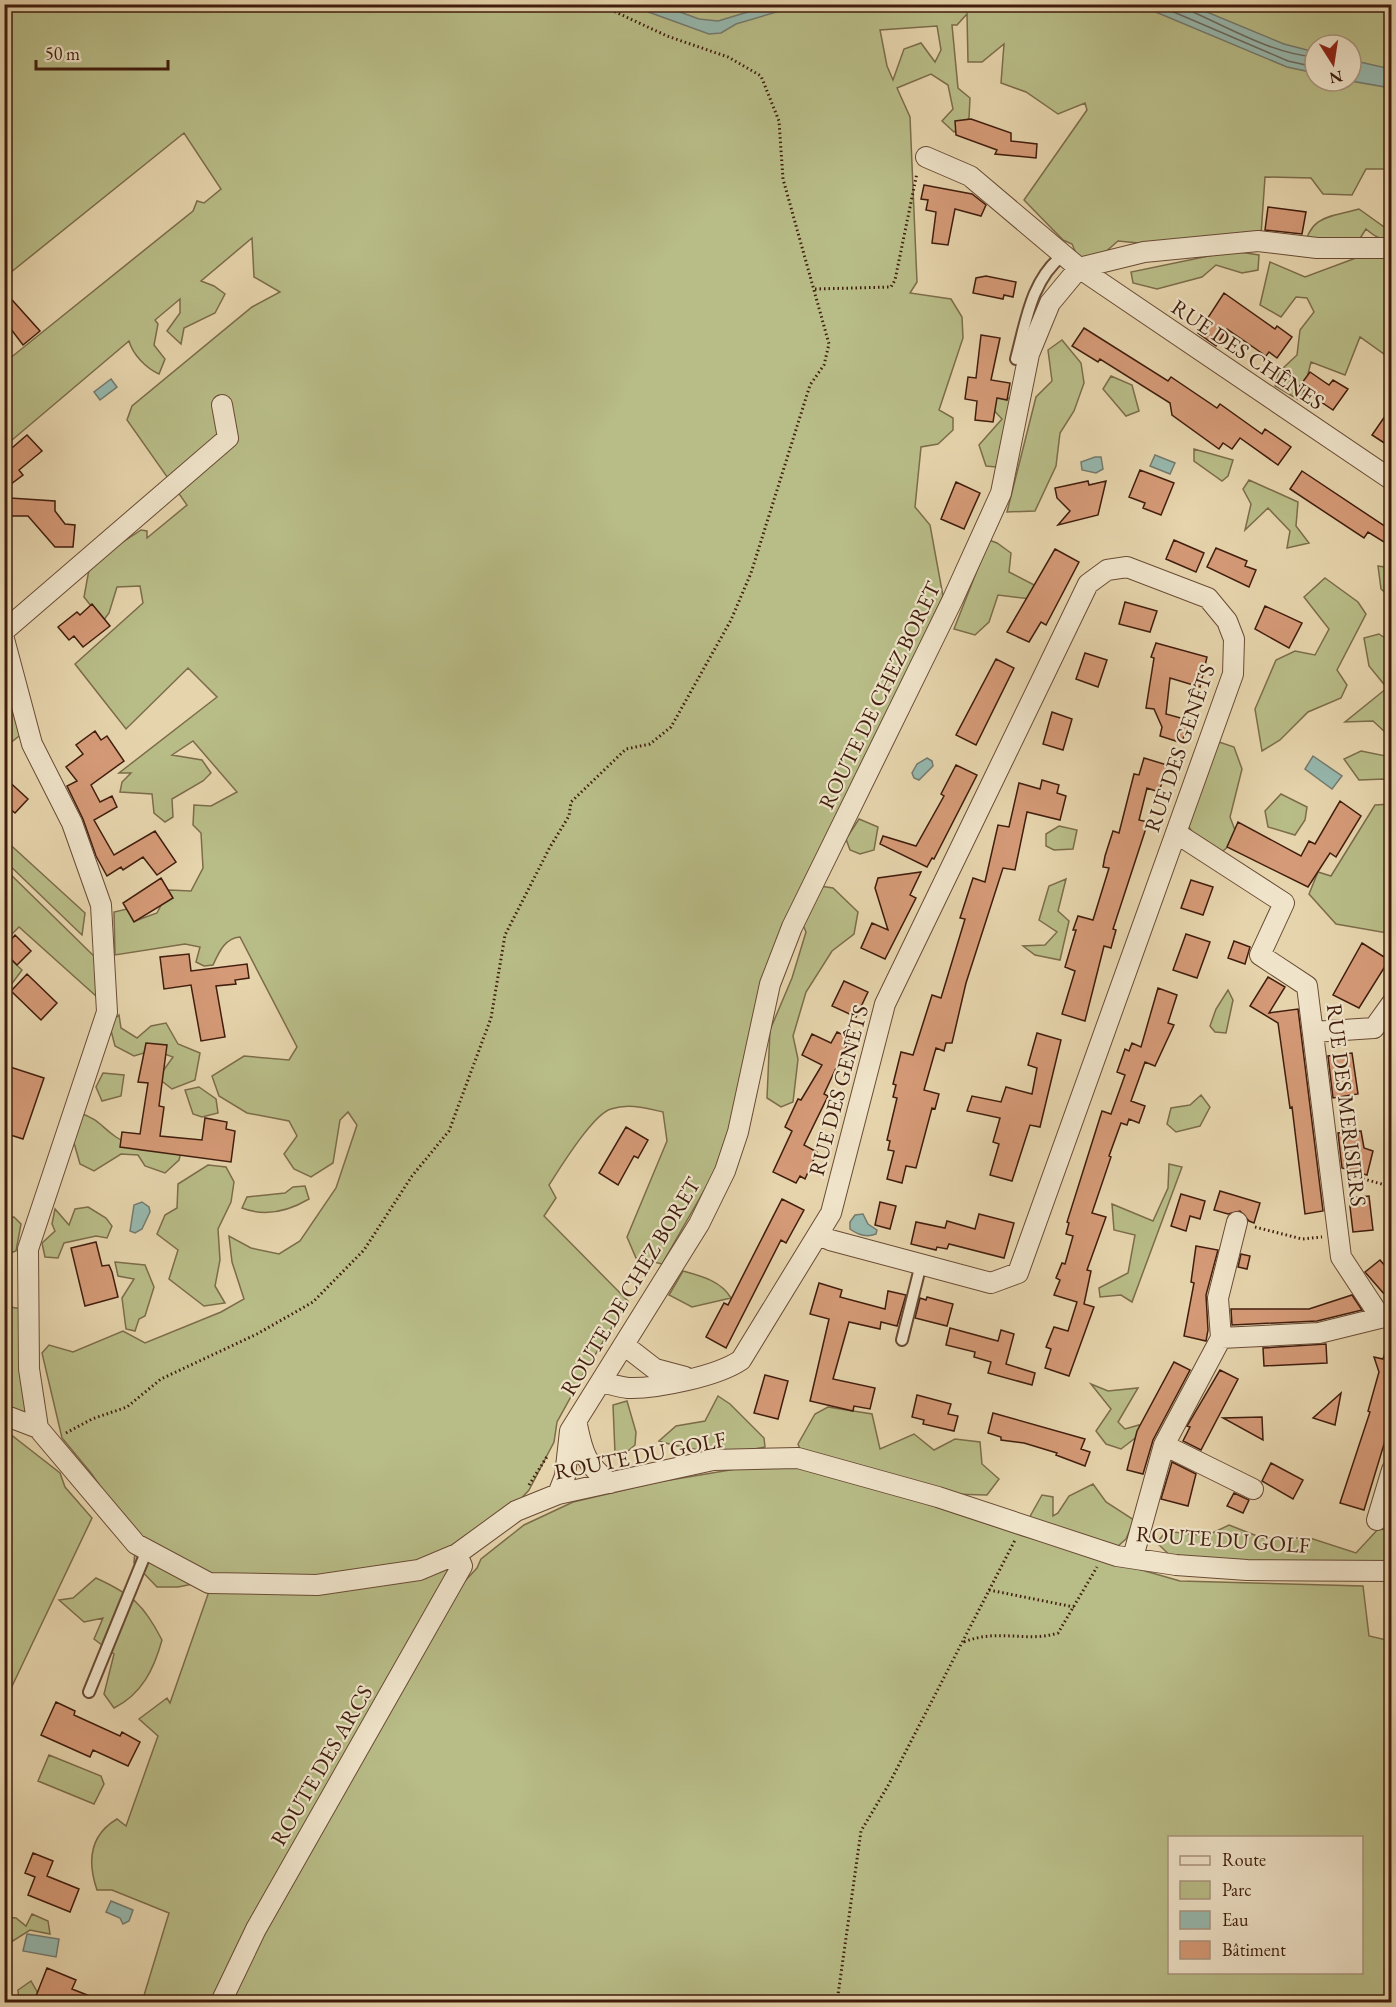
<svg xmlns="http://www.w3.org/2000/svg" width="1396" height="2007" viewBox="0 0 1396 2007" font-family="'EB Garamond',serif">
	<style>
		.green { fill: #b8bc87; stroke: #7c6c4a; stroke-width: 1.5; fill-rule: evenodd }
		.water { fill: #96b8ae; stroke: #747a6e; stroke-width: 1.5 }
		.lines { fill: none; stroke-linecap: round; stroke-linejoin: round }
		.shore { stroke: #6b6a5e; stroke-width: 1.5 }
		.building { fill: #d59a77; stroke: #401d0d; stroke-width: 1.5 }
		.lane-casing { stroke: #6a4b35; stroke-width: 14 }
		.street-casing { stroke: #6a4b35; stroke-width: 22 }
		.path { stroke: #401d0d; stroke-width: 3; stroke-dasharray: 1.5 3; stroke-linecap: butt }
		.lane { stroke: #efe3c9; stroke-width: 10 }
		.street { stroke: #efe3c9; stroke-width: 20 }
		.labels { text-anchor: middle; stroke-width: 4.5; stroke-linejoin: round; paint-order: stroke }
		.street-label { font-size: 22px; fill: #401d0d; stroke: #efe3c9 }
	</style>
	<rect width="100%" height="100%" fill="#e6d4ac"/>
	<filter id="stains"><feTurbulence type="fractalNoise" baseFrequency=".00333" numOctaves="4"/><feColorMatrix values="0 0 0 0 .2 0 0 0 0 .09 0 0 0 0 .02 0 0 0 .5 -.17"/></filter>
	<radialGradient id="worn" r=".72"><stop offset=".6" stop-color="#630" stop-opacity="0"/><stop offset="1" stop-color="#630" stop-opacity=".3"/></radialGradient>
	<path class="green" d="M5,5H1391V169H1366L1352,195L1323,194L1311,178L1265,177L1261,235L1181,247L1118,241L1095,261L1078,258L1072,244L1063,240L1024,200L1087,110L1085,103L1058,114L1026,92L1001,83L1004,44L982,62H968L967,14L957,25H952L958,88L970,98L969,118L954,132L942,121L953,109L948,85L931,74L897,88L910,117L917,282L910,293L951,299L962,317L963,338L939,410L953,418V430L938,444L921,447L915,507L930,525L943,596L810,871L820,886L833,888L858,912L854,934L832,951L806,992L793,1036L798,1059L793,1102L781,1107L767,1098L770,1030L792,978L806,932L795,907L740,1096L714,1173L662,1264L636,1258L627,1237L667,1141L663,1112C645,1108 629,1103 611,1109C593,1114 560,1168 549,1185L556,1198L544,1216L628,1301L584,1373L557,1422L554,1442L529,1490L448,1577L465,1581L477,1568L481,1559L524,1525L573,1502L658,1482L736,1469L799,1468L882,1489L1023,1536L1180,1581L1363,1586L1369,1636L1391,1641V2002H142L169,1913L112,1890H97C87,1861 90,1835 117,1819L126,1826L158,1736L139,1719L167,1698L170,1703L213,1580L178,1587H157L134,1563L136,1537L91,1473L62,1438L42,1353L49,1345L73,1352L123,1331L145,1343L221,1312L244,1299L232,1262L229,1236L251,1248L279,1254L300,1241L336,1188L357,1125L348,1112L340,1120L333,1163L311,1177L294,1169L284,1154L297,1136L289,1121L247,1113L219,1096L212,1076L244,1056L289,1060L297,1047L240,937C225,938 219,952 213,965L204,966L196,962L200,947L185,944L115,955L114,912L127,909L135,921L157,913L169,890L191,891L203,868L201,833L193,825L194,805L211,806L237,792L193,741L172,755L202,760L211,773L203,781L172,799L173,817L165,822L154,813L152,794L120,792L122,782L131,773H119L217,697L188,668L126,729L75,664L143,603L140,586L117,587L109,613L103,621L84,597L90,564L141,530L147,531V538L187,505L127,420L132,406L252,307L280,292L254,277L252,238L201,281L214,286L225,294L215,313L184,328L181,344L167,331L180,313V299L155,320L158,324L154,345L165,359L159,374C146,368 133,355 129,341L5,446L4,363L193,211L197,201L204,203L221,189L184,133L5,277ZM937,26L941,50L935,62L921,43L904,49L893,80L887,66L880,30ZM1315,45H1351V81H1315ZM1170,1838H1362V1972H1170Z
		M1359,209L1391,232V237C1381,241 1374,236 1366,229L1350,254L1304,250C1309,215 1330,217 1359,209Z
		M1233,251L1259,255L1258,270L1242,273L1216,265L1202,277L1157,289L1133,283L1131,272Z
		M1391,253V359L1360,337L1345,375L1311,362L1301,401L1275,386L1279,372L1297,355L1300,330L1314,312L1307,298L1296,297L1281,317L1260,305L1270,262L1305,277L1364,255Z
		M1062,340L1081,363L1084,383L1074,411L1060,433L1056,466L1035,511L1007,512L1036,397L1052,381L1048,350Z
		M1111,376L1132,385L1139,411L1126,416L1103,389Z
		M999,394L1012,400L996,467L986,466L979,445L1002,419L986,402Z
		M1194,449L1233,460L1228,476L1222,481L1194,461Z
		M1249,480L1298,502L1296,526L1309,543L1287,548L1290,531L1268,508L1245,530L1251,504L1243,489Z
		M989,540L997,543L1011,553L1009,572L1042,589L1031,599L998,595L989,622L975,635L954,629Z
		M1378,566L1391,568V598L1381,589Z
		M1325,578L1358,602L1366,614L1337,670L1347,685L1341,698L1308,712L1280,740L1262,751L1255,709L1276,660L1295,651L1315,655L1329,629L1304,597Z
		M1379,634L1391,642V732L1386,733L1373,721L1345,722L1387,688L1369,666L1364,638Z
		M4,665L23,733L5,747H4Z
		M1219,742L1234,747L1242,769L1230,817L1238,838L1223,851L1198,842L1189,827L1193,803Z
		M1361,751L1391,757V784L1385,779L1359,780L1344,759Z
		M1281,794L1307,807L1305,820L1295,835L1268,827L1265,811Z
		M1391,804L1392,924L1387,933L1336,924L1309,894L1318,872L1331,876L1375,805Z
		M859,819L878,827L874,850L860,854L850,850L846,839Z
		M1059,826L1077,830L1073,849L1054,850L1046,846V834Z
		M4,839L85,913L82,935L5,861Z
		M4,868L100,962L96,996L19,927L5,941Z
		M1066,879L1058,911L1069,921L1060,960L1035,955L1023,946L1045,945L1057,932L1039,920L1049,886Z
		M5,954L22,970L5,993Z
		M1228,990L1233,1000L1226,1033L1215,1032L1210,1026L1216,1009Z
		M119,1015L121,1028L137,1038L151,1026L166,1023L178,1044L200,1053L195,1080L172,1089L158,1078L173,1057L154,1050L134,1056L115,1046L109,1023Z
		M103,1073L124,1075L121,1096L102,1101L96,1087Z
		M199,1087L216,1099L218,1113L202,1117L193,1114L185,1090Z
		M1201,1095L1210,1107L1200,1126L1176,1132L1167,1124L1171,1108L1190,1105Z
		M80,1113C100,1120 100,1126 116,1137C133,1149 161,1149 181,1152L179,1160L165,1173L145,1166L138,1155L121,1154L94,1171L80,1164L72,1136Z
		M1169,1164L1182,1167L1132,1302L1121,1295L1100,1297L1099,1288L1128,1273L1135,1235L1114,1230L1112,1204L1153,1221L1168,1188Z
		M208,1165L226,1167L234,1182L231,1202L218,1229L220,1260L215,1286L225,1303L204,1306L169,1279L178,1250L157,1234L165,1215L177,1208L178,1184Z
		M305,1186L309,1199C287,1212 265,1217 242,1208L247,1197L285,1193L293,1187Z
		M88,1207L106,1218L112,1226L107,1238L96,1236L64,1243L58,1258L45,1257L42,1243L55,1231L52,1224L55,1209L69,1225L75,1209Z
		M14,1217L21,1224L16,1251L5,1255V1218Z
		M115,1262L145,1265L154,1287L145,1316L139,1319L135,1331L126,1329L122,1298L134,1279L118,1276Z
		M683,1271C701,1276 721,1281 731,1298L692,1307L669,1295Z
		M4,1306L28,1310L38,1428L5,1415Z
		M1091,1384L1108,1391L1138,1388L1118,1422L1125,1429L1139,1425L1143,1432L1121,1449L1106,1444L1096,1431L1111,1409Z
		M718,1396L730,1404L764,1438L765,1447C730,1454 692,1452 659,1441L676,1426L705,1421Z
		M627,1401L636,1432L635,1445L621,1457L615,1453L613,1405Z
		M828,1407L872,1414L880,1449L914,1434L934,1450L955,1439L980,1442L982,1464L999,1479L987,1495L948,1494L802,1454L798,1444L815,1414Z
		M5,1430L60,1473L65,1487L92,1518L5,1701Z
		M1093,1484L1106,1502L1134,1520L1126,1539L1117,1547L1028,1520L1042,1495L1053,1497V1516L1058,1513L1069,1496Z
		M1229,1525L1262,1538H1310L1356,1553L1379,1528L1391,1532V1571L1177,1562L1157,1543L1166,1531L1206,1536Z
		M96,1578C133,1595 144,1605 162,1640C154,1669 142,1694 114,1708L104,1694L114,1654L94,1639L103,1618L84,1622L59,1600L73,1598Z
		M49,1755L101,1776L104,1784L94,1804L38,1781Z
		M32,1914L48,1921L50,1934L30,1930L5,1946V1917L16,1918L26,1926Z
		M31,1981L43,2002H19L18,1990Z"/>
	<path class="water" d="M629,5H661L699,19L718,21L771,5H800L736,24L721,33L709,34Z
		M1139,5H1190L1284,44L1315,52V73L1287,67Z
		M1351,60L1391,69V88L1351,81Z
		M111,379L117,387L100,400L94,392Z
		M1155,455L1175,463L1170,474L1150,466Z
		M1095,457H1101L1103,469L1096,473L1082,470L1081,462Z
		M1313,756L1342,776L1332,789L1305,769Z
		M927,758L932,761L933,766L919,780L914,778L912,773L917,764Z
		M142,1202L149,1207L150,1212L142,1229L135,1233L130,1231L134,1205Z
		M863,1214L868,1224L877,1230L876,1234C866,1238 858,1235 850,1229V1222L855,1215Z
		M111,1901L133,1910L129,1921L123,1924L120,1918L106,1912Z
		M27,1934L59,1939L56,1957L23,1951Z"/>
	<g class="lines">
		<path class="shore" d="M1155,4L1288,61L1315,67
			M1190,4L1193,12C1231,29 1274,54 1315,57"/>
	</g>
	<path class="building" d="M971,119L1011,133V141L1037,144L1036,158L995,154L997,150L956,135L955,121Z
		M924,185L972,194L986,205L981,216L955,209L948,245L932,243L936,212L926,210L928,200L921,199Z
		M1268,207L1306,212L1302,234L1265,230Z
		M986,276L1016,282L1013,297L1004,295L1003,299L973,293L976,278Z
		M4,291L40,331L23,345L4,320Z
		M1224,293L1275,329L1277,326L1292,337L1277,358L1269,352L1266,356L1227,329L1216,346L1198,333Z
		M1084,328L1168,381L1171,377L1217,408L1220,404L1262,434L1265,429L1291,447L1278,465L1240,438L1232,449L1223,443L1219,449L1172,415L1170,403L1100,359L1098,362L1072,346Z
		M981,335L1000,338L991,380L1010,383L1007,400L997,398L993,422L975,420L977,401L965,399L968,377L976,378Z
		M1310,372L1329,385L1333,380L1348,389L1333,410L1299,387Z
		M1392,406V448L1372,435Z
		M27,435L42,451L19,470L23,475L11,484L8,480L4,483V450L6,453Z
		M1140,470L1174,483L1161,515L1143,508L1145,503L1129,497Z
		M1302,471L1392,531V547L1368,532L1364,538L1290,489Z
		M1088,481L1089,485L1106,481L1098,515L1058,525L1070,511L1057,498L1055,488Z
		M956,482L980,493L964,529L941,519Z
		M10,498L55,501V511L65,524L75,525L73,547H55L28,516H9Z
		M1174,540L1204,553L1196,572L1166,559Z
		M1216,548L1247,561L1245,566L1256,570L1249,587L1207,567Z
		M1055,549L1079,562L1046,625L1041,622L1029,642L1007,632Z
		M1125,602L1157,611L1150,632L1119,624Z
		M92,604L110,626L83,647L74,636L69,640L58,627L77,612L80,615Z
		M1265,606L1302,623L1289,648L1255,629Z
		M1156,643L1207,657L1200,687L1170,678L1166,714L1188,720L1182,743L1160,736L1162,727L1154,709L1146,708L1154,658L1151,657Z
		M1085,653L1107,660L1098,687L1076,679Z
		M996,659L1014,668L976,745L956,735Z
		M1052,712L1072,719L1063,750L1043,744Z
		M95,731L101,740L107,736L124,761L91,785L100,802L112,796L117,807L94,820L114,855L155,831L176,862L157,875L143,857L123,870L121,867L107,876L96,856L83,819L67,786L77,781L66,767L83,754L76,745Z
		M1144,758L1167,765L1159,792L1147,788L1139,820L1148,822L1113,929L1116,930L1111,948L1104,946L1085,1021L1062,1014L1075,971L1065,967L1076,930H1073L1078,916L1093,920L1109,868L1103,867L1105,856L1113,831L1119,833L1134,774L1139,775Z
		M956,765L977,775L934,859L932,858L927,867L880,844L883,836L916,846L944,796L941,794Z
		M4,777L28,799L15,813L4,804Z
		M1042,780L1059,785L1057,793L1066,796L1060,820L1027,812L1015,870L1003,868L966,983L952,1043H946L944,1051L936,1048L924,1090L939,1094L935,1109L932,1108L916,1168L906,1166L902,1183L887,1179L894,1151L888,1150L890,1141L887,1140L897,1098L893,1097L896,1085L893,1084L901,1052L913,1055L932,995L941,998L965,919L960,918L973,878L985,882L998,825L1009,827L1019,783L1040,789Z
		M1340,801L1361,816L1336,857L1330,853L1308,887L1227,847L1238,822L1301,856L1309,841L1315,844Z
		M921,872L910,895L916,898L885,959L861,948L872,923L888,930L875,888L878,878Z
		M161,878L173,898L134,922L123,903Z
		M1191,880L1213,887L1203,915L1181,908Z
		M1186,934L1210,942L1197,978L1173,970Z
		M15,935L31,951L17,965L4,952V948Z
		M1234,941L1250,947L1245,964L1228,958Z
		M1362,943L1389,960L1359,1008L1333,995Z
		M189,954L191,971L247,964L249,978L235,980L236,984L216,986L225,1037L201,1041L191,985L164,989L160,957Z
		M27,974L57,1003L41,1020L11,991Z
		M1268,977L1285,987L1269,1013L1298,1009L1323,1211L1305,1214L1292,1107L1290,1108L1278,1023L1250,1006Z
		M844,981L868,992L856,1017L832,1006Z
		M1158,988L1177,995L1168,1023L1174,1025L1155,1066L1145,1062L1131,1101L1145,1106L1139,1123L1129,1119L1127,1125L1121,1123L1109,1156L1111,1157L1092,1213L1106,1217L1087,1270L1091,1271L1084,1304L1094,1307L1069,1376L1045,1368L1051,1349L1046,1347L1054,1327L1068,1331L1077,1302L1054,1295L1060,1280L1056,1278L1062,1263L1065,1264L1073,1236L1066,1234L1069,1223L1067,1222L1102,1111L1111,1114L1125,1075L1117,1072L1125,1049L1129,1051L1132,1043L1141,1047Z
		M837,1032L850,1038L824,1094L828,1096L804,1145L817,1152L805,1179L800,1176L796,1183L773,1172L792,1131L785,1127L798,1099L801,1100L822,1065L802,1055L812,1034L831,1043Z
		M1037,1033L1061,1040L1040,1127L1030,1125L1012,1181L990,1175L999,1144L993,1142L1000,1118L967,1111L972,1096L1001,1102L1006,1087L1032,1094L1037,1068L1028,1065Z
		M146,1043L167,1045L159,1106L164,1107L160,1136L202,1140L205,1118L227,1122L226,1129L235,1131L231,1162L120,1147L122,1132L140,1134L148,1083L138,1082Z
		M1352,1053L1358,1094L1333,1098L1328,1056Z
		M4,1065L44,1078L23,1139L4,1133Z
		M626,1127L648,1140L638,1158L634,1156L618,1185L599,1173Z
		M1361,1131L1364,1148L1373,1151L1367,1175L1342,1168L1338,1133Z
		M1220,1191L1260,1203L1254,1223L1249,1221L1240,1211L1228,1214L1214,1210Z
		M1181,1194L1205,1201L1200,1219L1190,1216L1186,1231L1171,1226Z
		M1369,1196L1373,1230L1353,1232L1349,1198Z
		M782,1199L804,1210L786,1243L781,1240L726,1348L706,1337L724,1303L728,1305Z
		M880,1202L896,1206L890,1229L875,1225Z
		M979,1214L1014,1223L1004,1258L949,1244L947,1249L937,1247L936,1250L911,1244L916,1222L945,1228L947,1221L975,1229Z
		M96,1242L102,1266L109,1265L112,1272L118,1297L85,1306L71,1248Z
		M1196,1246L1218,1250L1206,1295L1208,1330L1206,1341L1184,1336L1194,1283L1191,1282Z
		M1241,1254L1250,1256L1247,1269L1238,1267Z
		M1380,1260L1392,1274V1303L1365,1272Z
		M819,1283L842,1290L840,1297L885,1309L888,1291L906,1295L897,1326L881,1322L880,1329L849,1322L833,1379L875,1388L870,1409L854,1406L853,1411L810,1401L829,1319L810,1314Z
		M1352,1295L1362,1310L1317,1321L1232,1325L1231,1309H1309Z
		M927,1297L953,1304L947,1326L915,1318L920,1298L926,1300Z
		M950,1328L998,1341L1001,1330L1014,1334L1006,1364L1035,1373L1032,1385L988,1373L991,1362L974,1357L975,1352L946,1345Z
		M1388,1343L1392,1344V1418L1364,1510L1340,1503L1370,1412L1368,1411L1379,1372L1374,1357L1383,1359Z
		M1326,1344L1327,1363L1264,1366L1263,1348Z
		M1174,1362L1190,1370L1153,1440L1143,1474L1127,1470L1137,1431Z
		M1220,1370L1238,1379L1201,1450L1183,1441L1190,1427L1187,1426Z
		M765,1375L788,1381L778,1419L754,1413Z
		M1341,1393L1335,1425L1313,1418Z
		M917,1395L951,1404L948,1414L958,1416L954,1431L923,1424L924,1420L912,1417Z
		M993,1413L1085,1439L1081,1449L1090,1452L1085,1466L1056,1455L1057,1453L1024,1443L1001,1440V1437L988,1433Z
		M1262,1417L1263,1440L1223,1418Z
		M1172,1462L1196,1474L1188,1506L1161,1499Z
		M1271,1463L1303,1480L1293,1499L1262,1481Z
		M1234,1493L1249,1500L1243,1513L1227,1506Z
		M56,1702L75,1711L74,1715L120,1736L122,1732L140,1742L128,1766L93,1750L90,1757L41,1735Z
		M33,1853L53,1861L47,1876L79,1889L70,1912L28,1895L35,1877L25,1873Z
		M47,1968L76,1980L72,1989L105,2002H51L36,1996Z"/>
	<g class="lines">
		<defs>
			<path id="lane" d="M1016,359C1026,322 1031,280 1063,255
				M902,1340L921,1264
				M89,1692L147,1550"/>
			<path id="street" d="M926,157L970,176L1079,268L1392,480
				M4,631L228,438L222,405
				M4,639L32,744L72,823L101,905L107,1012L28,1249L29,1369L38,1428
				M1176,833L1284,903L1260,955L1307,986L1341,1257L1381,1318
				M1313,1032L1374,1028L1392,1003
				M1221,1338L1218,1298L1237,1222
				M624,1345L655,1369L685,1377
				M601,1382C610,1384 619,1387 628,1388C656,1389 718,1376 741,1360L831,1213L885,1004L1088,584L1107,570L1127,567L1208,598L1227,621L1234,639L1233,674L1018,1273L991,1283L830,1240L819,1235
				M4,1415L38,1428L136,1544L209,1583L317,1585L419,1570L457,1554L516,1511L558,1494L713,1460L798,1458L938,1497L1117,1556L1176,1565L1247,1570L1392,1571
				M577,1425C583,1454 586,1464 610,1483
				M1164,1445L1253,1489
				M558,1494L565,1476L570,1431L699,1224L725,1171L738,1132L770,984L792,927L952,601L1001,493L1029,354L1050,303L1079,268L1144,252L1258,241L1317,248H1392
				M1377,1520L1392,1470
				M1133,1557L1164,1445L1221,1338L1319,1333L1392,1315
				M221,2002L256,1929L462,1566L457,1554"/>
		</defs>
		<use href="#lane" class="lane-casing"/>
		<use href="#street" class="street-casing"/>
		<path class="path" d="M528,4L535,9L549,4
			M815,289L891,287L895,280L917,173
			M1350,1175L1392,1187
			M1255,1227L1302,1239L1322,1237
			M66,1433L92,1419L127,1407L161,1379L257,1334L313,1302L364,1250L412,1176L449,1131L491,1018L505,935L550,847L569,816L571,802L626,749L650,744L671,727L731,620L751,573L810,385L824,365L829,344L783,179L779,121L761,76L728,57L667,36L607,8L565,4
			M529,1485L548,1455
			M989,1590L1074,1607
			M964,1642C998,1628 1027,1643 1058,1633L1097,1567
			M837,2002L861,1831L889,1784L1015,1540"/>
		<use href="#lane" class="lane"/>
		<use href="#street" class="street"/>
	</g>
	<g class="labels">
		<g class="street-label">
			<text transform="translate(1248 354) rotate(34)" y="8">RUE DES CHÊNES</text>
			<text transform="translate(879 695) rotate(-64)" y="8">ROUTE DE CHEZ BORET</text>
			<text transform="translate(1179 748) rotate(-71)" y="8">RUE DES GENÊTS</text>
			<text transform="translate(838 1090) rotate(-75)" y="8">RUE DES GENÊTS</text>
			<text transform="translate(1347 1105) rotate(83)" y="8">RUE DES MERISIERS</text>
			<text transform="translate(630 1286) rotate(-59)" y="8">ROUTE DE CHEZ BORET</text>
			<text transform="translate(640 1455) rotate(-11)" y="8">ROUTE DU GOLF</text>
			<text transform="translate(1223 1539) rotate(4)" y="8">ROUTE DU GOLF</text>
			<text transform="translate(321 1765) rotate(-60)" y="8">ROUTE DES ARCS</text>
		</g>
	</g>
	<rect width="1396" height="2007" fill="none" stroke="#e6d4ac" stroke-width="24"/>
	<rect x="6" y="6" width="1384" height="1995" fill="none" stroke="#401d0d" stroke-width="3"/>
	<rect x="12" y="12" width="1372" height="1983" fill="none" stroke="#401d0d" stroke-width="1.5"/>
	<rect x="1168" y="1836" width="195" height="138" fill="#efe3c9" stroke="#a9947e" stroke-width="1.5"/>
	<rect x="1180" y="1856" width="30" height="9" fill="#efe3c9" stroke="#a9947e" stroke-width="1.5"/>
	<text x="1222" y="1866" font-size="18" fill="#401d0d">Route</text>
	<rect x="1180" y="1881" width="30" height="18" fill="#b8bc87" stroke="#a9947e" stroke-width="1.5"/>
	<text x="1222" y="1896" font-size="18" fill="#401d0d">Parc</text>
	<rect x="1180" y="1911" width="30" height="18" fill="#96b8ae" stroke="#a9947e" stroke-width="1.5"/>
	<text x="1222" y="1926" font-size="18" fill="#401d0d">Eau</text>
	<rect x="1180" y="1941" width="30" height="18" fill="#d59a77" stroke="#a9947e" stroke-width="1.5"/>
	<text x="1222" y="1956" font-size="18" fill="#401d0d">Bâtiment</text>
	<g transform="translate(1333 63) rotate(168)"><circle r="28" fill="#efe3c9" stroke="#a9947e" stroke-width="1.5"/>
	<path d="M0-4.5L10 22L0 15L-10 22Z" fill="#8f2418"/>
	<text y="-9" font-size="16" font-weight="bold" text-anchor="middle" fill="#401d0d">N</text>
	</g>
	<path d="M36 60v9h132v-9" fill="none" stroke="#401d0d" stroke-width="3"/>
	<text x="45" y="60" font-size="18" fill="#401d0d" stroke="#efe3c9" stroke-width="4.5" paint-order="stroke">50 m</text>
	<rect width="100%" height="100%" filter="url(#stains)"/>
	<rect width="100%" height="100%" fill="url(#worn)"/>
</svg>
